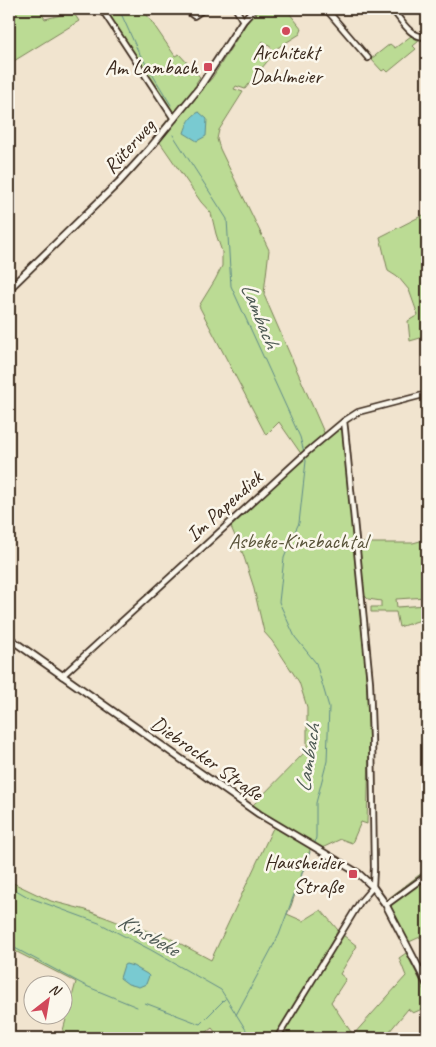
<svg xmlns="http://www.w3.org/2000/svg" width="436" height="1047" viewBox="0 0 436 1047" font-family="Caveat,sans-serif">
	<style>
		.green { fill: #bbdb94; stroke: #7b8259 }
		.water { fill: #79cad1; stroke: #608a89 }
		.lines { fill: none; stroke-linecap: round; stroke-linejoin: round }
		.stream { stroke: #608a89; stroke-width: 1 }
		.street-casing { stroke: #3b2a1e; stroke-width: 8 }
		.secondary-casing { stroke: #3b2a1e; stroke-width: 9 }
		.street { stroke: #fbf7ec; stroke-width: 4.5 }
		.secondary { stroke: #fbf7ec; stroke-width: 5.5 }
		.poi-dot { fill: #d1495b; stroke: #fbf7ec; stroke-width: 2 }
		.labels { text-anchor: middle; stroke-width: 5; stroke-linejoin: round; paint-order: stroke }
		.poi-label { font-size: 21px; fill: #3b2a1e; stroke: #fbf7ec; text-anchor: end }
		.street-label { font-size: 21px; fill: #3b2a1e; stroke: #fbf7ec }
		.park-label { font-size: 21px; fill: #5b563c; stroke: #fbf7ec }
		.water-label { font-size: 22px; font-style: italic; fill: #4e5a54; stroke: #fbf7ec }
	</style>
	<rect width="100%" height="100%" fill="#f1e4cf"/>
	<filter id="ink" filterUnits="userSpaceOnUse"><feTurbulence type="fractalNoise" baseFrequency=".02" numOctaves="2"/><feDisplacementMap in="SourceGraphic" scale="10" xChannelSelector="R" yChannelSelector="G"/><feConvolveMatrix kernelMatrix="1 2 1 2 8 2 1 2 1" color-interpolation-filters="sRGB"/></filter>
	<g filter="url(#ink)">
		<path class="green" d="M9,9H39L45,19L73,12L79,21L9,64Z
			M99,9H143L175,56L179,54L200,77L196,83L203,88L212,78L248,21L259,9H286L302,29L300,34L274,50L263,41L259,48L270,58L245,89L236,86L234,89L243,92L219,130L217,139L220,149L269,250L265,284L264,295L326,437L339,427L344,428L355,543H413L427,539V597L396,599L397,607L427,605V618L399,627L396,612H371V607H381V601L368,599L364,595L363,587L359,588L367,690L369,754L367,824L361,822L352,843L341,839L322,848L312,844L291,906L287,914L303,921L321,910L338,930L311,979L314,983L343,935L357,946L340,974L346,979L331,1002L353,1035L406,976L399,958L406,953L427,994V1007L413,1013L408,1009L384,1038H220L212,1028L203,1035L205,1038H61L76,982L9,948V881L51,901L86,910L120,923L166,936L211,960L272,830L278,823L252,806L307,750V707L299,682L272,641L264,632L253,585L243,554L231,527L304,458L279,422L266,435L199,306L215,280L222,266V252L216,234L211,213L201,202L155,135L170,117L100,11Z
			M411,36L419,41L413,46L416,49L388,72L385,69L382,71L371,59L390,44L395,48Z
			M427,213V336L410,341L408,321L418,315L409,290L399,278L388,271L380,237Z
			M427,869V934L409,942L392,910L389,898Z"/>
		<path class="water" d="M199,112L207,119L206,136L197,141L184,133C187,124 190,116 199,112Z
			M126,964L133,966L147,974L149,976L146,984L139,987L128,984L120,978L124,965Z"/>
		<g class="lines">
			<path class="stream" d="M119,9L138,51L171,105
				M173,135L227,219L231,286L300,437L304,452
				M290,542L299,523L306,461L305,457
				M290,543L284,558L279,602L295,637L316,663L329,707L327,761L316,803V837L315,843
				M9,886L28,897L99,923L151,950L221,990L251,1038
				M9,945L86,986L137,1007
				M145,1003L200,1024L225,999
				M236,1015L279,935L310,852"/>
			<defs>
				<path id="street" d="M188,9L190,13L194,16L204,9
					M236,9L243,21
					M326,9L368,58
					M392,9C402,21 410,38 427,37
					M100,11L105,14L174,119
					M62,676L307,452L344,421L358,412L427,394
					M386,905L427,875
					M277,1038L360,902L373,887L374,868L372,737L370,682L345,429L344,421"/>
				<path id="secondary" d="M9,289L119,182L150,148L199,88L243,21L254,9
					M9,638L259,814L358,873L373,887L386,905L427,984"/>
			</defs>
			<use href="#street" class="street-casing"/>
			<use href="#secondary" class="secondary-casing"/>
			<use href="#street" class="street"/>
			<use href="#secondary" class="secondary"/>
		</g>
	</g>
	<g class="poi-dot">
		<circle cx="286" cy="31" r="5"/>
		<rect x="203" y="62" width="10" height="10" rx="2.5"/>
		<rect x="348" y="869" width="10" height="10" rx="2.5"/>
	</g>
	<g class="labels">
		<g class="poi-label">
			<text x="286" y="59" text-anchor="middle">Architekt<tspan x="286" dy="24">Dahlmeier</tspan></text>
			<text x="198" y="74">Am Lambach</text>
			<text x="343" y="869">Hausheider<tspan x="343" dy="24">Straße</tspan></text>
		</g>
		<g class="street-label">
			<text transform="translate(129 146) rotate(-48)" y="7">Rüterweg</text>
			<text transform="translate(224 506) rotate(-42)" y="7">Im Papendiek</text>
			<text transform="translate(207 758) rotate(35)" y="7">Diebrocker Straße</text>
		</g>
		<g class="park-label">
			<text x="298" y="548">Asbeke-Kinzbachtal</text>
		</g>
		<g class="water-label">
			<text transform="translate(261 315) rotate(68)" y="8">Lambach</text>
			<text transform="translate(307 758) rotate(-81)" y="8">Lambach</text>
			<text transform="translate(149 934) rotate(29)" y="8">Kinsbeke</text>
		</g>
	</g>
	<rect width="436" height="1047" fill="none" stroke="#fbf7ec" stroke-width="30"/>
	<rect x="15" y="15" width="406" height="1017" fill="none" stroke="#3b2a1e" stroke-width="2" filter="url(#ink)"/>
	<g transform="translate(48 1000) rotate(31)"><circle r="24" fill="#fbf7ec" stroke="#aea59a"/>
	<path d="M0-4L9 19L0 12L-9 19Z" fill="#d1495b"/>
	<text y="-8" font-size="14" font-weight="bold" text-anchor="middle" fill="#3b2a1e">N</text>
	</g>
</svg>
